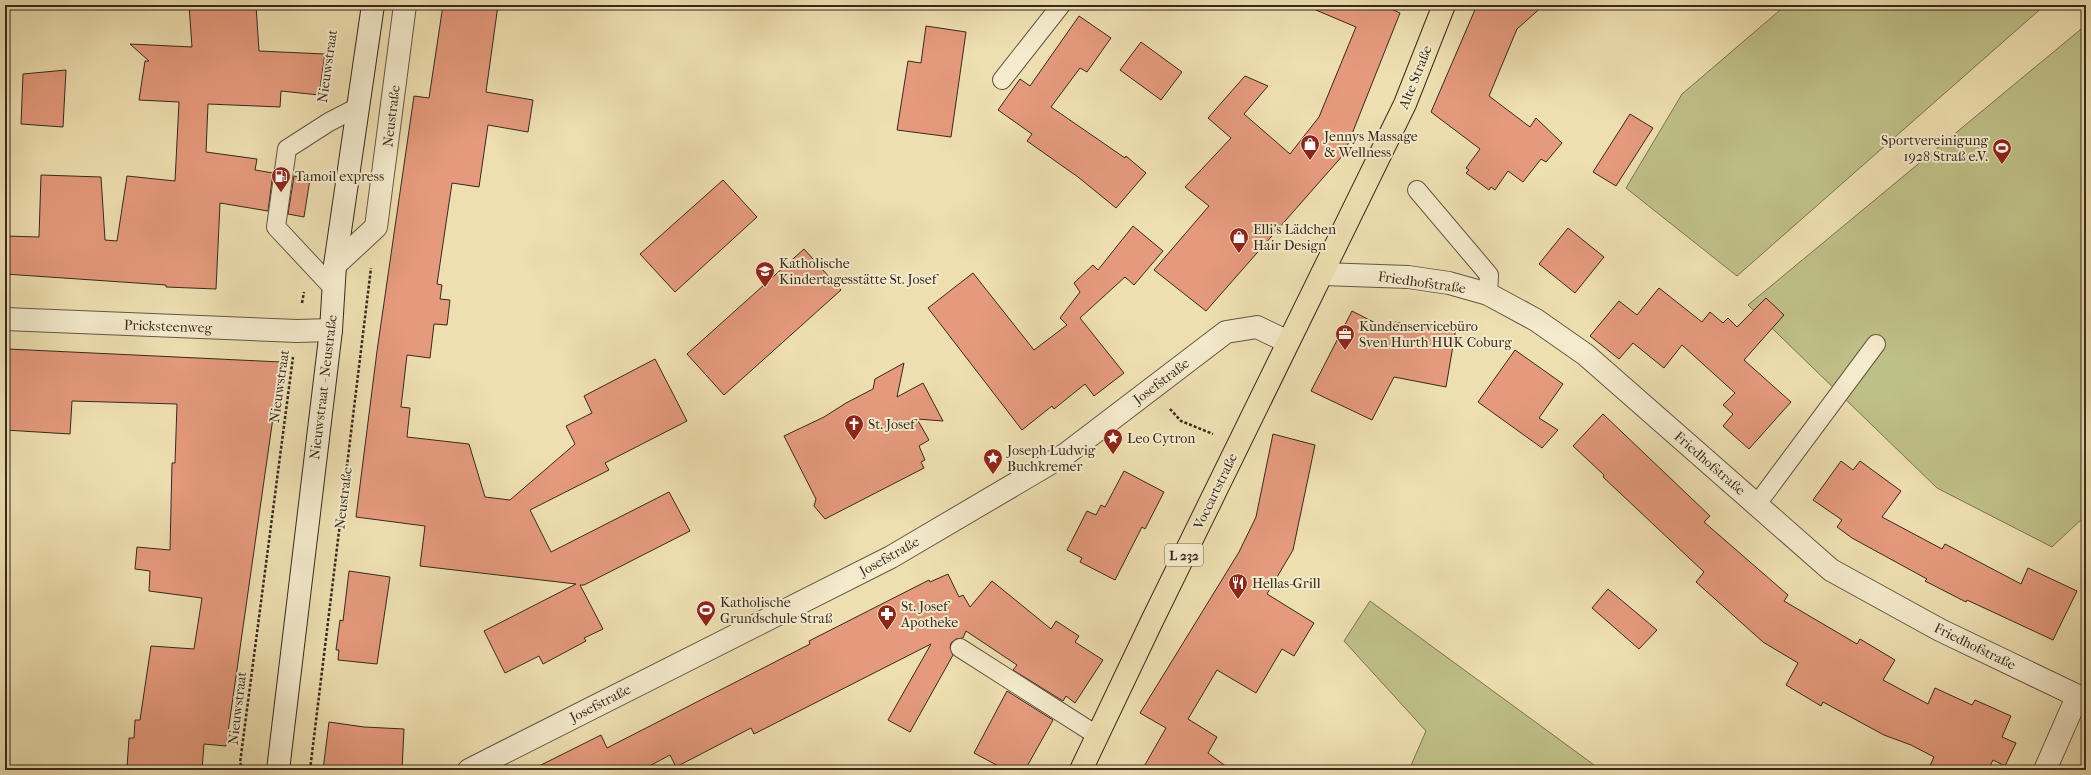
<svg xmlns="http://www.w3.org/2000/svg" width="2091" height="775" viewBox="0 0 2091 775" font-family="'IM FELL French Canon',serif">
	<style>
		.green { fill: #bfc088; stroke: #7b7452 }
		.building { fill: #e59a7d; stroke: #37291c }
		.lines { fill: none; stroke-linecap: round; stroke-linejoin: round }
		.lane-casing { stroke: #655641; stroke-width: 20 }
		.street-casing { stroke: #655641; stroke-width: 24 }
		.secondary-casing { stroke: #37291c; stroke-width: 24 }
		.primary-casing { stroke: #37291c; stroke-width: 24 }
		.path { stroke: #37291c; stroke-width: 2.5; stroke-dasharray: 3 2; stroke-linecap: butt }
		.lane { stroke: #f4eacc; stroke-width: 18 }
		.street { stroke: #f4eacc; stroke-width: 22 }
		.secondary { stroke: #f4eacc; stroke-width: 22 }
		.primary { stroke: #eedfb1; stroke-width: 22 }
		.labels { text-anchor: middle; stroke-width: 4; stroke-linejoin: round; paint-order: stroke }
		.shield { fill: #f4eacc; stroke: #706351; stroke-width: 1 }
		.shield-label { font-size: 13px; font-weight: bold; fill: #37291c }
		.street-label { font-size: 14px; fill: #37291c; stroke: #f4eacc }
		.poi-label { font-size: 14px; fill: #37291c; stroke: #f4eacc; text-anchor: start }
	</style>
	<rect width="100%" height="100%" fill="#eedfb1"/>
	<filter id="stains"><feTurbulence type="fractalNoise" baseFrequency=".005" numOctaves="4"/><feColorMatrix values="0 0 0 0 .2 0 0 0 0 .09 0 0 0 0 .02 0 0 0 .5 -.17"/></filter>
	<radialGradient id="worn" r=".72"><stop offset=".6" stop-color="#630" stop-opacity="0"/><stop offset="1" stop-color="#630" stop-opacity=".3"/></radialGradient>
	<path class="green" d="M1786,5H2045L1737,276L1626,188L1682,94Z
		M2086,25V515L2052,547L1937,488L1748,305Z
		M1370,601L1601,770H1409L1426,731L1344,641Z"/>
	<path class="building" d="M189,5H256L259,51L325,54L319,95L281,91L280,107L208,104L206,152L257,159L255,170L273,173L268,211L220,203L216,289L166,287V285L5,274V236L39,237L41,175L101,177L105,240L117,241L127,176L175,181L179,102L139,100L145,61H149L130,44L192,47Z
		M443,5H498L486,92L533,100L528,132L488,125L479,187L452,183L437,284L442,285L440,299L450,300L447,325L434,324L430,358L407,355L401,407L410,408L407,437L469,444L485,497L510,500L575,444L566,426L592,413L584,396L655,359L687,421L605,463L609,470L530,510L551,552L669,492L690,531L584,585H580L603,629L584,638L586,641L543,664L539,656L505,673L484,631L576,584L420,566L425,526L356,517L377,351L414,96L429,98Z
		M1304,5H1382L1400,13L1344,154L1206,311L1154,270L1209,206L1185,187L1231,138L1208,118L1245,76L1268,86L1244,114L1290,154L1319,117L1356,27Z
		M1477,5H1544L1517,29L1489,96L1530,127L1536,118L1562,143L1546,162L1541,159L1523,182L1508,171L1495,190L1491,187L1489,190L1466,173L1469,170L1466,168L1480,149L1431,112Z
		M1079,16L1111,38L1087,72L1080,68L1051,107L1125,158L1126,156L1146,173L1116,208L1078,177L1027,141L1032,134L998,110L1020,79L1030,86Z
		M926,26L966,32L951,137L897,130L908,61L921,63Z
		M1141,42L1182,72L1161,100L1120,70Z
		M66,70L63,127L21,124L23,74Z
		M1630,114L1653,128L1616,186L1593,172Z
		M294,176L310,179L304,217L288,214Z
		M723,180L757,217L675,292L640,254Z
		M1133,226L1163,251L1134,285L1125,277L1080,318L1124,373L1094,396L1085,384L1054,409L1052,406L1022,430L928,308L973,273L1034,350L1067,325L1060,318L1080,292L1074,283L1093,265L1098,270Z
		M1568,228L1604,257L1575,293L1539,264Z
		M804,249L841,290L724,395L687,354Z
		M1659,288L1702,322L1710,312L1723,323L1728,318L1737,327L1766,298L1784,315L1744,360L1791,402L1749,449L1723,426L1733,414L1723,405L1735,393L1682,345L1664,368L1633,343L1619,359L1590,336L1619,301L1637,315Z
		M1352,311L1389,330L1395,322L1427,328L1428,322L1456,328L1446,387L1394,377L1372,420L1311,391Z
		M8,349L281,362L226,746L204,744L202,770L127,768L129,738H134L135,720H140L151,646L194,649L202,598L149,591L150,571L135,569L137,547L170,550L172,463H175L177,404L72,401L70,434L5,430V366H7Z
		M1515,350L1563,384L1539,418L1558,430L1542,448L1478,402Z
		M904,363L897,397L923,383L943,421L917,419L929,440L919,446L925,460L921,462L924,468L825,519L814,506L816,499L784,436L824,417L846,403L873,389L875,379Z
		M1603,414L1710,516L1704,522L1788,595L1784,601L1857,644L1860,639L1895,660L1883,680L1928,704L1935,688L1972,705L1975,700L2011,716L2002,737L2016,743L2005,766L1993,760L1988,770H1928L1934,757L1911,745L1884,735L1823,702L1821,706L1786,685L1798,663L1763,642L1696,582L1704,572L1603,477L1604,475L1573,446Z
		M1273,434L1315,445L1293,550L1267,594L1314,623L1294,656L1282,649L1256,693L1217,670L1188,719L1217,737L1208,753L1231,770H1142L1166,728L1140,713L1239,552L1256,517Z
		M1841,461L1853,470L1860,461L1901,491L1882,517L1942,549L1945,544L2021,584L2028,568L2077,591L2053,640L1967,600L1966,602L1925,581L1927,579L1852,538L1837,527L1842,520L1813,500Z
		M1124,471L1164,492L1145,529L1142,527L1115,580L1080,562L1082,558L1067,550L1087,511L1096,515L1101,505L1105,507Z
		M349,571L390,577L377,664L338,660L339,650H336L340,620L343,621Z
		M948,574L959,597L963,595L970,607L992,581L1051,629L1056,621L1079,636L1075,642L1103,660L1075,703L1066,696L1063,701L1013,670L1017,665L966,631L963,638L956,639L951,643L950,648L953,655L910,732L888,720L931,644L754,734L751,728L676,767L670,755L642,770H531L601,735L607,748L810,644L809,641L929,580L930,582Z
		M1608,589L1657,630L1639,649L1592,608Z
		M1007,691L1053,720L1025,770H1006L974,753Z
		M329,722L364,727L404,729L402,770H323Z"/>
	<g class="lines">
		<defs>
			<path id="lane" d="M1002,80L1061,5
				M1417,190L1489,275L1488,294
				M334,289L276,227L287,149L329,122L360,106
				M1757,504L1876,344
				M960,648L1098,736"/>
			<path id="street" d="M335,265L376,227L405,5
				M1322,274L1408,277L1449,283L1488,294L1536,320L1586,355L1831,570L1940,630L2086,700
				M5,319L297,331L331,330
				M469,770L891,557L1066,454L1226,332L1257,327L1288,342
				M2045,770L2077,697"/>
			<path id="secondary" d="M278,770L331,330L335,265L373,5"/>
			<path id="primary" d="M1081,770L1151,623L1405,104L1444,5"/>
		</defs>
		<use href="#lane" class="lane-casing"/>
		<use href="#street" class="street-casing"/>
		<use href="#secondary" class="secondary-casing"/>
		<use href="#primary" class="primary-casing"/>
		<path class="path" d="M302,303L304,292
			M1170,409L1181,421L1213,434
			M244,770L240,763L293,357
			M310,770L371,268"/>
		<use href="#lane" class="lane"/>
		<use href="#street" class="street"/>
		<use href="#secondary" class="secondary"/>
		<use href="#primary" class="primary"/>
	</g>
	<defs>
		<symbol id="shop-pin" viewBox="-11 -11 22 30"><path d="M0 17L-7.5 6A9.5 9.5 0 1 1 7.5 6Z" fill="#8f2418" stroke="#f4eacc"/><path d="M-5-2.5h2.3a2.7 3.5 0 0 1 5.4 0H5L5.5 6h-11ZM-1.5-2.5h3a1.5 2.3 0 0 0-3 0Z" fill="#fff"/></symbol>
		<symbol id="stadium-pin" viewBox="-11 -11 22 30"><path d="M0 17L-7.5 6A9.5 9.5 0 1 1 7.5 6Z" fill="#8f2418" stroke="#f4eacc"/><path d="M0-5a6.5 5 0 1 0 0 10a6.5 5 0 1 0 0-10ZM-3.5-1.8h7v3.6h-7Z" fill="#fff"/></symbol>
		<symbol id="fuel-pin" viewBox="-11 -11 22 30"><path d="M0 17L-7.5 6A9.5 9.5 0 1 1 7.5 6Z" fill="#8f2418" stroke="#f4eacc"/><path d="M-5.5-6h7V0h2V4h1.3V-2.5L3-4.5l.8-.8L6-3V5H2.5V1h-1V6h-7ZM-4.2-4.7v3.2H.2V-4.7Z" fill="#fff"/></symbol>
		<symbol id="school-pin" viewBox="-11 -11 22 30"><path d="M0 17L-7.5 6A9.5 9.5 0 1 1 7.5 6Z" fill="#8f2418" stroke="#f4eacc"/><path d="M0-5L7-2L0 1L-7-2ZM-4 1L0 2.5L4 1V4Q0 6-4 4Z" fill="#fff"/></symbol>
		<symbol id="office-pin" viewBox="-11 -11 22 30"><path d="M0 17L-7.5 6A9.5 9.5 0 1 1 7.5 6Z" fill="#8f2418" stroke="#f4eacc"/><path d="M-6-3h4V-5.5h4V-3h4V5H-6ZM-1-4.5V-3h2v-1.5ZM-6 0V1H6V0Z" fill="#fff"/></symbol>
		<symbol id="church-pin" viewBox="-11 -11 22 30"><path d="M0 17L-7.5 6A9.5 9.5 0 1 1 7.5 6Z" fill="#8f2418" stroke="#f4eacc"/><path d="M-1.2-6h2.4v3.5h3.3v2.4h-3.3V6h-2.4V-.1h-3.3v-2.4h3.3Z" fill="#fff"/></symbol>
		<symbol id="sight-pin" viewBox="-11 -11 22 30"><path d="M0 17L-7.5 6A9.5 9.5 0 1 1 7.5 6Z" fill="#8f2418" stroke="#f4eacc"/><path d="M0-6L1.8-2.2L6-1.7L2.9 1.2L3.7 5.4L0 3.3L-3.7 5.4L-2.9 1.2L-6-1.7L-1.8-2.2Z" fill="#fff"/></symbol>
		<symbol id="restaurant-pin" viewBox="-11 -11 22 30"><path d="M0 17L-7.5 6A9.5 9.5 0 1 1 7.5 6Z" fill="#8f2418" stroke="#f4eacc"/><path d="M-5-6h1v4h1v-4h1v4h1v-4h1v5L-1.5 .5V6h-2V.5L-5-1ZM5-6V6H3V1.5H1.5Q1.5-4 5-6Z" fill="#fff"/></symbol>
		<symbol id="pharmacy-pin" viewBox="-11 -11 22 30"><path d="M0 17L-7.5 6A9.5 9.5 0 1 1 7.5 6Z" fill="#8f2418" stroke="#f4eacc"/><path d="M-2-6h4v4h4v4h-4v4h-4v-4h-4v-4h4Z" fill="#fff"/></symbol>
	</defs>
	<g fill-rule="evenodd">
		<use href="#shop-pin" x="1299" y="133" width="22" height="30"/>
		<use href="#stadium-pin" x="1991" y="137" width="22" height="30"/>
		<use href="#fuel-pin" x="270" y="165" width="22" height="30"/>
		<use href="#shop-pin" x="1228" y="226" width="22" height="30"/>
		<use href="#school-pin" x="754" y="260" width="22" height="30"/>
		<use href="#office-pin" x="1334" y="323" width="22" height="30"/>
		<use href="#church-pin" x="843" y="413" width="22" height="30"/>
		<use href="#sight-pin" x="1102" y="427" width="22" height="30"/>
		<use href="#sight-pin" x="982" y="447" width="22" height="30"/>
		<use href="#restaurant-pin" x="1227" y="572" width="22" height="30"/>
		<use href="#stadium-pin" x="695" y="599" width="22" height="30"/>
		<use href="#pharmacy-pin" x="876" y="603" width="22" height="30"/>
	</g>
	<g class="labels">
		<rect class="shield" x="1165" y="544" width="38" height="22" rx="3"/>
		<g class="shield-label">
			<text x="1184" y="560">L 232</text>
		</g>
		<g class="street-label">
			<text transform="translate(327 66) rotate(-82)" y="5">Nieuwstraat</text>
			<text transform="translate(1415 77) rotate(-68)" y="5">Alte Straße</text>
			<text transform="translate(391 116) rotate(-83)" y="5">Neustraße</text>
			<text transform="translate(1422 282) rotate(8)" y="5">Friedhofstraße</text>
			<text transform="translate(168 326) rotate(2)" y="5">Pricksteenweg</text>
			<text transform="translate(1161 381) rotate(-37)" y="5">Josefstraße</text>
			<text transform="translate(279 386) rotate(-82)" y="5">Nieuwstraat</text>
			<text transform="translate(323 387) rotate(-83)" y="5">Nieuwstraat - Neustraße</text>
			<text transform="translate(1710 463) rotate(41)" y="5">Friedhofstraße</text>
			<text transform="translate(1215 491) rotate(-64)" y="5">Voccartstraße</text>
			<text transform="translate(343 498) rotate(-83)" y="5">Neustraße</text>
			<text transform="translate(889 556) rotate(-29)" y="5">Josefstraße</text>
			<text transform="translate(1975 646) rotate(26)" y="5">Friedhofstraße</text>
			<text transform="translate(600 703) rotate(-27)" y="5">Josefstraße</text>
			<text transform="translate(237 708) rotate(-83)" y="5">Nieuwstraat</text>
		</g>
		<g class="poi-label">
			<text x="1324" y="141">Jennys Massage<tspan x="1324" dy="16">&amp; Wellness</tspan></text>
			<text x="1988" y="145" text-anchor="end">Sportvereinigung<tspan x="1988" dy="16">1928 Straß e.V.</tspan></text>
			<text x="295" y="181">Tamoil express</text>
			<text x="1253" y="234">Elli's Lädchen<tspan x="1253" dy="16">Hair Design</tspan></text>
			<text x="779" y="268">Katholische<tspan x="779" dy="16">Kindertagesstätte St. Josef</tspan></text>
			<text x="1359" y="331">Kundenservicebüro<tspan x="1359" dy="16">Sven Hurth HUK Coburg</tspan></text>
			<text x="868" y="429">St. Josef</text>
			<text x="1127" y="443">Leo Cytron</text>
			<text x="1007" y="455">Joseph Ludwig<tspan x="1007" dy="16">Buchkremer</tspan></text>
			<text x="1252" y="588">Hellas-Grill</text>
			<text x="720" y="607">Katholische<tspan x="720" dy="16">Grundschule Straß</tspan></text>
			<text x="901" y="611">St. Josef<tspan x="901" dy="16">Apotheke</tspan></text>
		</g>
	</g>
	<rect width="2091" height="775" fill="none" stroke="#eedfb1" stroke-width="20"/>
	<rect x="6" y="6" width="2079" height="763" fill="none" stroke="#37291c" stroke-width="2"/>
	<rect x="10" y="10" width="2071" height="755" fill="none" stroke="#37291c"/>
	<rect width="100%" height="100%" filter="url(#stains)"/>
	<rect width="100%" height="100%" fill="url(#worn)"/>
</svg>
